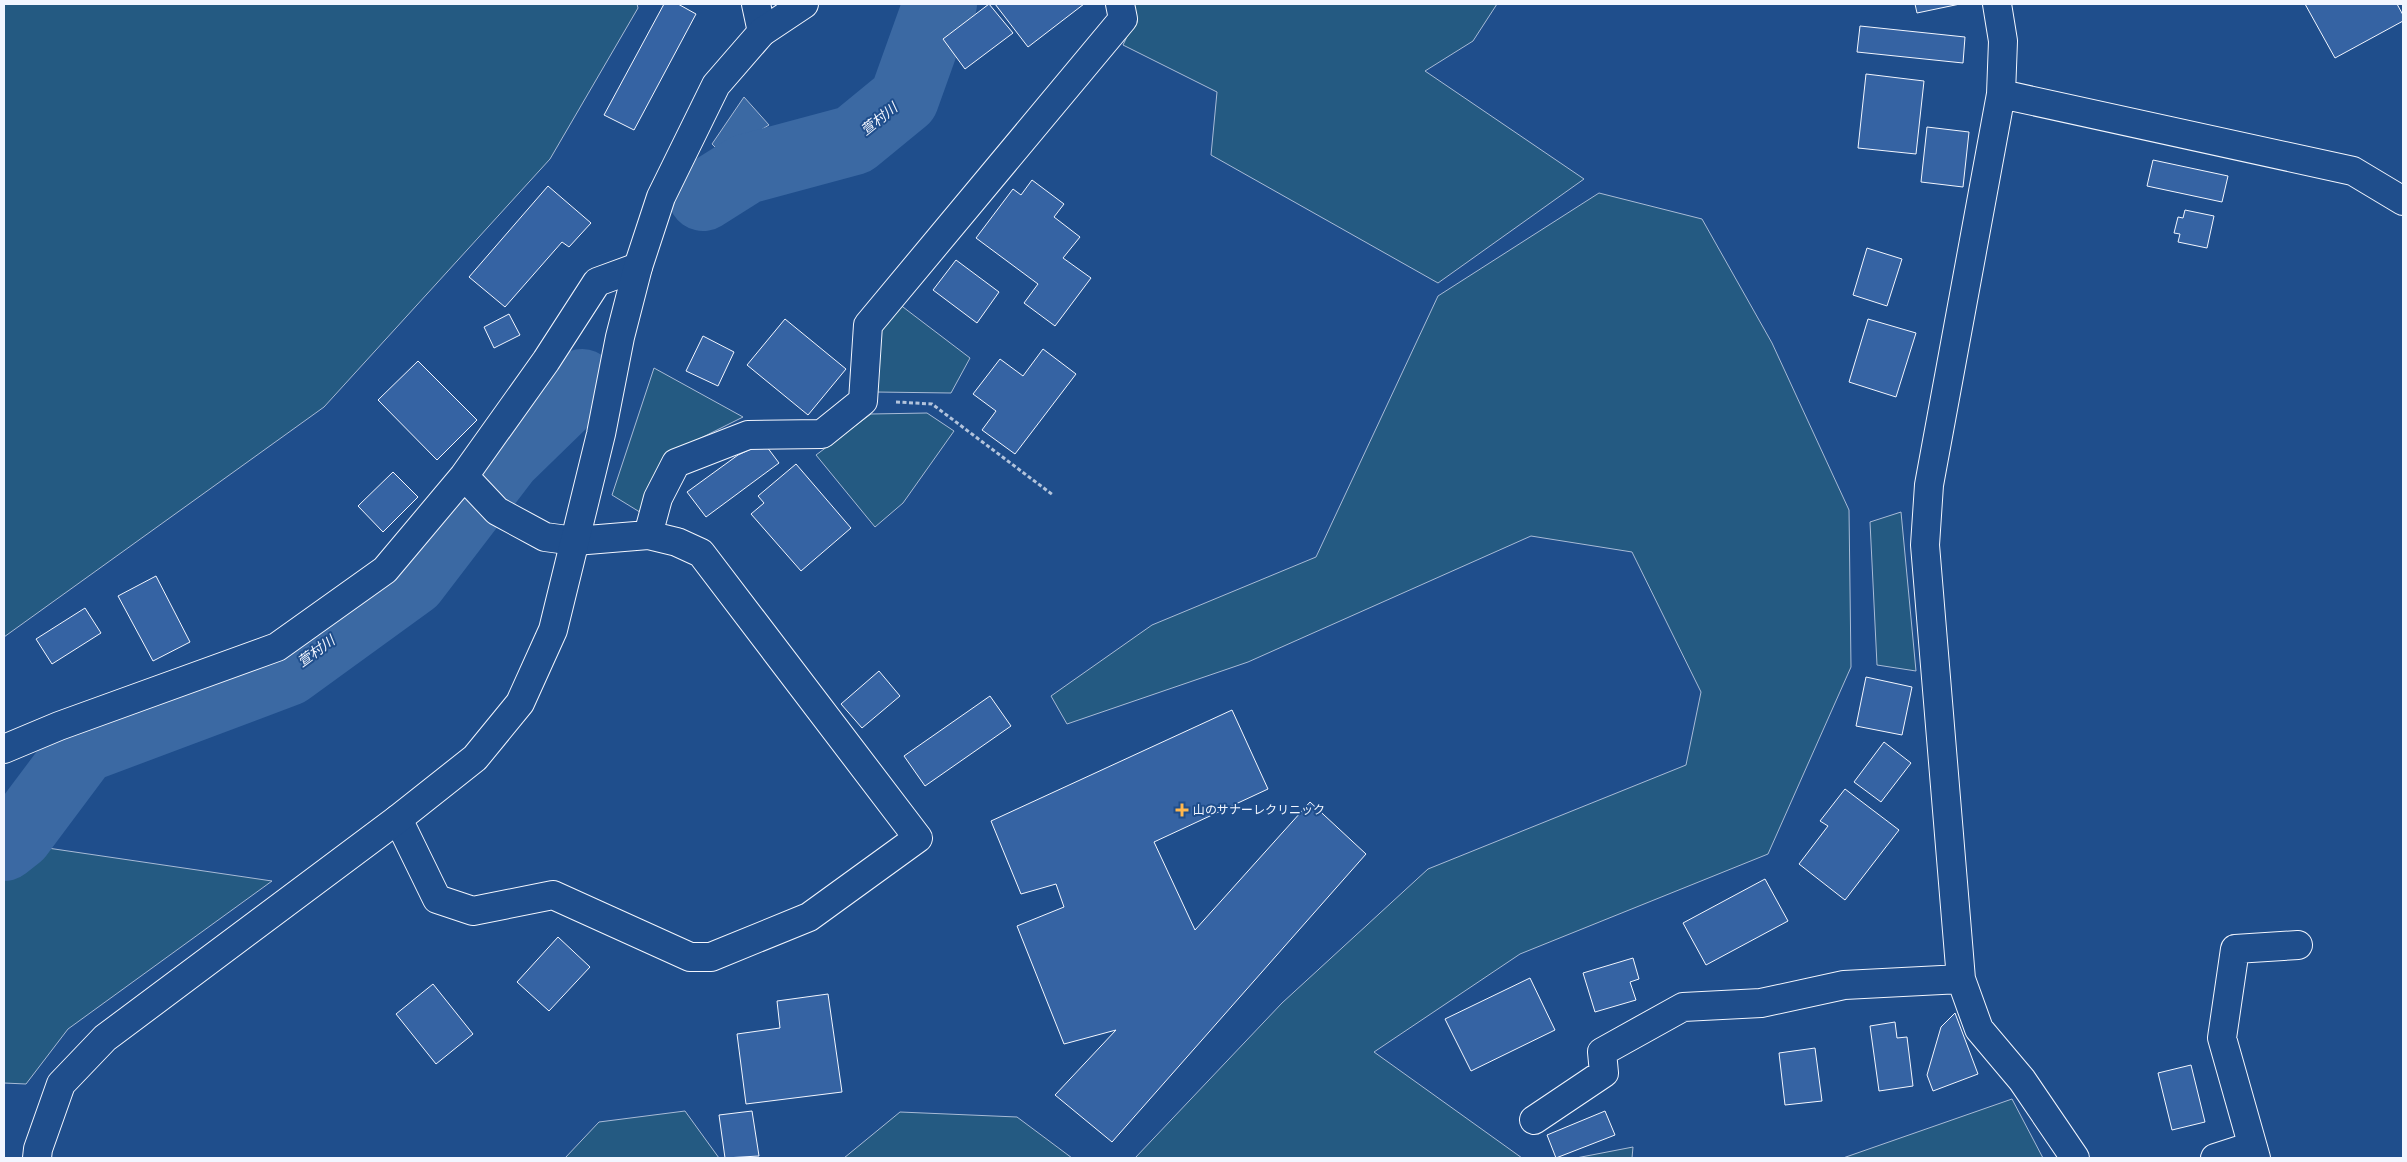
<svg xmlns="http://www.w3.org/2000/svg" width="2407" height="1162" viewBox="0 0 2407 1162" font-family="'Source Sans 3','Noto Sans JP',sans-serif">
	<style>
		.green { fill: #245a82; stroke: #a8bbd7 }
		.water { fill: #3b69a3; stroke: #a8bbd7 }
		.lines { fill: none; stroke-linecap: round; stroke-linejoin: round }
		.river { stroke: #3b69a3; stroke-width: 70 }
		.building { fill: #3563a3; stroke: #f2f6ff }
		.minor-casing { stroke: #f2f6ff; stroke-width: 30 }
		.tertiary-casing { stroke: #f2f6ff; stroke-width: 30 }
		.path { stroke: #b3c4dc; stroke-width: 3; stroke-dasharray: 4 2.5; stroke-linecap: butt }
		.minor { stroke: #1f4e8c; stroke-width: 28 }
		.tertiary { stroke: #1f4e8c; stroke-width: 28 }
		.poi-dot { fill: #ffb74d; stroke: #1f4e8c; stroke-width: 2 }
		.labels { text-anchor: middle; stroke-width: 4; stroke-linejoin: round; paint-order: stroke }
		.poi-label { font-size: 12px; fill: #f2f6ff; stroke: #1f4e8c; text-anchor: start }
		.water-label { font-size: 14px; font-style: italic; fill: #f2f6ff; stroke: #1f4e8c }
	</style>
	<rect width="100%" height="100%" fill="#1f4e8c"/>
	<path class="green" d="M4,4H637L638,8L550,159L324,407L4,637Z
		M1129,4H1497L1473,41L1425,71L1584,179L1438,283L1211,155L1217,92L1123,45L1132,26Z
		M1599,193L1702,219L1772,343L1849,510L1851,667L1768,854L1520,954L1374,1052L1522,1158H1135L1282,1003L1428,869L1686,765L1701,692L1632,552L1531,536L1248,662L1067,724L1051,696L1152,625L1316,557L1438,296Z
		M899,304L970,358L951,393L876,392L877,336Z
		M654,368L743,417L669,454L643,514L612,495Z
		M927,413L954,431L903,503L875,527L816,455L871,414Z
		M1901,512L1916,671L1877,665L1870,522Z
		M34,846L272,881L68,1029L26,1084L4,1083V872Z
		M2012,1099L2043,1158H1843Z
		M685,1111L719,1158H565L599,1122Z
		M900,1112L1017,1117L1072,1158H844Z
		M1633,1147L1632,1158H1576Z"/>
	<path class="water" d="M744,97L769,125L722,154L712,144Z"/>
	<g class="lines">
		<path class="river" d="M703,196L746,169L854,140L904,99L937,7L942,4
			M4,846L18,835L83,748L288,671L412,581L506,458L582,384"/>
	</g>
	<path class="building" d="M664,4H678L696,14L634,130L604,115Z
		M989,4L1013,33L965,69L943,39Z
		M995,4H1084L1028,47Z
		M1915,4H1960L1917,13Z
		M2305,4H2397L2403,15V21L2335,58Z
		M1860,26L1965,37L1963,63L1857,52Z
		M1866,74L1924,81L1916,154L1858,148Z
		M1927,127L1969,132L1963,187L1921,182Z
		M2153,160L2228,176L2222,202L2147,186Z
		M1032,180L1064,204L1054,217L1080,237L1063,258L1091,278L1055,326L1024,303L1038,284L976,238L1013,189L1021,195Z
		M548,186L591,223L569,247L562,242L505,307L469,277Z
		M2185,210L2214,216L2207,248L2178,242L2180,234L2174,233L2178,217L2183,218Z
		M1867,248L1902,259L1887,306L1853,295Z
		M956,260L999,292L977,323L933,290Z
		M509,314L520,335L494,348L484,327Z
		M785,319L846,369L808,415L747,365Z
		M1868,319L1916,333L1896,397L1849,382Z
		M703,336L734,352L718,386L686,371Z
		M1043,349L1076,374L1015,454L982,430L996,411L973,394L1000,359L1023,376Z
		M418,361L477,420L437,460L378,400Z
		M764,443L779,463L706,517L687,492L738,455Z
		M796,464L851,528L801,571L751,514L764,503L758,496Z
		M393,472L418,497L383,532L358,506Z
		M156,576L190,642L153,661L118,596Z
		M85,608L101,633L52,664L36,639Z
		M879,671L900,696L862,728L841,704Z
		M1866,677L1912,687L1902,735L1856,726Z
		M990,696L1011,726L925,786L904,756Z
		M1232,710L1268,789L1154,842L1195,930L1310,802L1366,854L1112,1142L1055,1095L1116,1030L1064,1044L1017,926L1064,907L1056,884L1021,894L991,821Z
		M1884,742L1911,763L1881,802L1854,782Z
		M1845,789L1899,830L1845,900L1799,864L1828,826L1820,821Z
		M1765,879L1788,921L1706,965L1683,923Z
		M558,937L590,967L549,1011L517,982Z
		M1633,958L1639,979L1630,982L1636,1000L1595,1012L1583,973Z
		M1530,978L1555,1030L1471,1071L1445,1019Z
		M433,984L473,1034L436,1064L396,1014Z
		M828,994L842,1092L746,1104L737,1034L780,1028L777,1001Z
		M1955,1013L1978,1074L1933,1091L1927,1075L1941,1027Z
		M1895,1022L1897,1038L1907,1037L1913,1086L1879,1091L1870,1026Z
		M1815,1048L1822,1101L1785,1105L1779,1053Z
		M2191,1065L2205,1122L2172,1130L2158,1073Z
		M752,1111L759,1156L725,1158L719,1115Z
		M1605,1111L1615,1135L1556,1158L1547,1135Z"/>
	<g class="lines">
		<defs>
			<path id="minor" d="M756,4L762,32
				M1997,4L2003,41L2001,94L1929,485L1925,545L1961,979L1979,1029L2022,1080L2075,1158
				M2001,94L2353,171L2403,201
				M648,535L658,498L676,463L748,435L822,434L863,401L868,325L1123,19L1120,4
				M4,749L59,726L277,647L385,570L464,476L546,361L597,282L638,267
				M398,819L437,899L473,911L553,895L690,957H711L809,917L918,838L701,553L677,542L648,535L575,541L545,537L497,511L464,476
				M1534,1120L1604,1073L1602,1052L1683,1007L1761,1003L1844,985L1961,979
				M2215,1158L2252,1146
				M2256,1158L2222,1038L2235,949L2298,945"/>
			<path id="tertiary" d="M37,1158L38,1149L61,1084L105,1038L398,819L475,758L520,703L553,630L601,434L620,337L638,267L661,197L716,85L762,32L804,4"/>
		</defs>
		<use href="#minor" class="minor-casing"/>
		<use href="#tertiary" class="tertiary-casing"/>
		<path class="path" d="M896,402L932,404L1053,495"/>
		<use href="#minor" class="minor"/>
		<use href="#tertiary" class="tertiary"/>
	</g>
	<path class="poi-dot" d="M1179.5 802.5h5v5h5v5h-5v5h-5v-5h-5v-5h5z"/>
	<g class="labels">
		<g class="poi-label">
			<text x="1193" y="814">山のサナーレクリニック</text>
		</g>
		<g class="water-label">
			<text transform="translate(879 119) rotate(-39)" y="5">萱村川</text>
			<text transform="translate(316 651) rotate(-36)" y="5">萱村川</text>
		</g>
	</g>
	<rect width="2407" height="1162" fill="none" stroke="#f2f6ff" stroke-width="10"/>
</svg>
